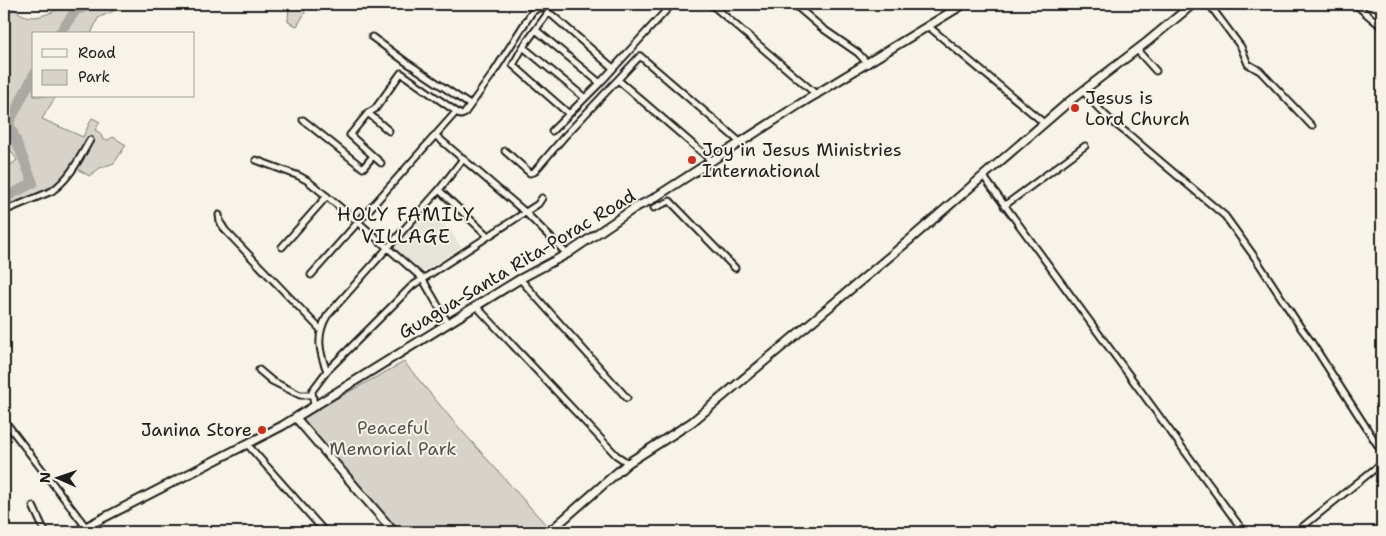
<svg xmlns="http://www.w3.org/2000/svg" width="1386" height="536" viewBox="0 0 1386 536" font-family="'Shantell Sans',sans-serif">
	<style>
		.built { fill: #e6e3d9 }
		.green { fill: #d7d3cb; stroke: #7a7874 }
		.lines { fill: none; stroke-linecap: round; stroke-linejoin: round }
		.river { stroke: #aca9a2; stroke-width: 10 }
		.street-casing { stroke: #1c1c1c; stroke-width: 9 }
		.secondary-casing { stroke: #1c1c1c; stroke-width: 11 }
		.street { stroke: #f7f3e8; stroke-width: 5 }
		.secondary { stroke: #f7f3e8; stroke-width: 7 }
		.poi-dot { fill: #c8321e; stroke: #f7f3e8; stroke-width: 2 }
		.labels { text-anchor: middle; stroke-width: 4; stroke-linejoin: round; paint-order: stroke }
		.poi-label { font-size: 18px; fill: #1c1c1c; stroke: #f7f3e8; text-anchor: start }
		.street-label { font-size: 18px; fill: #1c1c1c; stroke: #f7f3e8 }
		.park-label { font-size: 18px; fill: #545351; stroke: #f7f3e8 }
		.neighbourhood-label { font-size: 19px; letter-spacing: 1px; fill: #1c1c1c; stroke: #f7f3e8 }
	</style>
	<rect width="100%" height="100%" fill="#f7f3e8"/>
	<filter id="ink" filterUnits="userSpaceOnUse"><feTurbulence type="fractalNoise" baseFrequency=".02" numOctaves="2"/><feDisplacementMap in="SourceGraphic" scale="10" xChannelSelector="R" yChannelSelector="G"/><feConvolveMatrix kernelMatrix="1 2 1 2 8 2 1 2 1" color-interpolation-filters="sRGB"/></filter>
	<g filter="url(#ink)">
		<path class="built" d="M426,207L451,232L461,247L421,273L392,247Z"/>
		<path class="green" d="M4,4H9C33,31 50,8 77,4C94,1 112,4 129,4L98,18L91,34H34V96H56L42,119L83,137L92,118L100,122L95,130L100,133L103,140H108L113,137L126,145L114,163L100,168L89,176L76,168C57,196 46,198 16,209L4,188V170L17,160L4,140Z
			M289,4H304L306,6L304,8L305,13L297,26L288,22Z
			M404,362L454,422L547,526L539,532H398L299,419Z"/>
		<g class="lines">
			<path class="river" d="M59,34L76,10L96,4
				M4,198L33,183L9,123L34,74"/>
			<defs>
				<path id="street" d="M711,4L817,95
					M794,4L822,28L858,53L868,64
					M1209,4L1241,47L1248,64L1260,71L1312,126
					M1355,4L1382,27
					M928,26L1044,123
					M536,30L600,83
					M372,37L406,62L470,105
					M523,47L585,98
					M1137,50L1156,71
					M618,80L712,161
					M1083,91C1097,108 1110,121 1128,134L1225,216L1256,259L1301,328L1310,340L1382,452
					M368,113L389,131
					M569,114L513,65L523,47L548,13L552,15L613,68
					M303,120L363,168L373,156
					M552,131L600,83L672,4
					M435,135L525,212L567,254
					M505,151L530,173L534,172L564,137L640,56L741,143
					M256,160L299,176L308,181L358,222L422,278L448,323
					M381,163L350,135L368,113L375,109L401,73L461,115L464,114L492,75L532,12L538,8H547L550,4
					M984,177L1244,532
					M439,190L488,236
					M1004,206L1085,146
					M654,208L670,201L735,268
					M4,211L52,191C71,177 79,159 90,140
					M219,215L220,222L225,230L321,330
					M282,247L327,196
					M311,275L456,112
					M520,279L627,398
					M477,307L616,455L628,463
					M259,370L272,381L300,395H312
					M327,371C319,352 316,335 327,316L439,190L463,159
					M314,406L312,391L327,371L412,286L538,204L542,198
					M4,420L86,527
					M247,444L325,532
					M33,506L45,532
					M1296,532L1382,463"/>
				<path id="secondary" d="M296,418L394,532
					M76,532L282,426L520,279L567,254L636,207L651,200L800,104L964,4
					M547,532L556,526L628,463L692,422L907,242L1071,100L1147,42L1193,4"/>
			</defs>
			<use href="#street" class="street-casing"/>
			<use href="#secondary" class="secondary-casing"/>
			<use href="#street" class="street"/>
			<use href="#secondary" class="secondary"/>
		</g>
	</g>
	<g class="poi-dot">
		<circle cx="1075" cy="108" r="5"/>
		<circle cx="692" cy="160" r="5"/>
		<circle cx="262" cy="430" r="5"/>
	</g>
	<g class="labels">
		<g class="poi-label">
			<text x="1085" y="104">Jesus is<tspan x="1085" dy="21">Lord Church</tspan></text>
			<text x="702" y="156">Joy in Jesus Ministries<tspan x="702" dy="21">International</tspan></text>
			<text x="252" y="436" text-anchor="end">Janina Store</text>
		</g>
		<g class="street-label">
			<text transform="translate(517 264) rotate(-31)" y="6">Guagua-Santa Rita-Porac Road</text>
		</g>
		<g class="park-label">
			<text x="393" y="434">Peaceful<tspan x="393" dy="21">Memorial Park</tspan></text>
		</g>
		<g class="neighbourhood-label">
			<text x="406" y="221">HOLY FAMILY<tspan x="406" dy="22">VILLAGE</tspan></text>
		</g>
	</g>
	<rect width="1386" height="536" fill="none" stroke="#f7f3e8" stroke-width="20"/>
	<rect x="10" y="10" width="1366" height="516" fill="none" stroke="#1c1c1c" stroke-width="2" filter="url(#ink)"/>
	<rect x="32" y="32" width="162" height="65" fill="#f7f3e8" stroke="#9f9d96"/>
	<rect x="42" y="49" width="25" height="8" fill="#f7f3e8" stroke="#9f9d96"/>
	<text x="78" y="58" font-size="15" fill="#1c1c1c">Road</text>
	<rect x="42" y="70" width="25" height="15" fill="#d7d3cb" stroke="#9f9d96"/>
	<text x="78" y="82" font-size="15" fill="#1c1c1c">Park</text>
	<g transform="translate(58 478) rotate(272)" stroke="#f7f3e8" stroke-width="4" paint-order="stroke">
	<path d="M0-4L9 19L0 12L-9 19Z" fill="#1c1c1c"/>
	<text y="-8" font-size="14" font-weight="bold" text-anchor="middle" fill="#1c1c1c">N</text>
	</g>
</svg>
